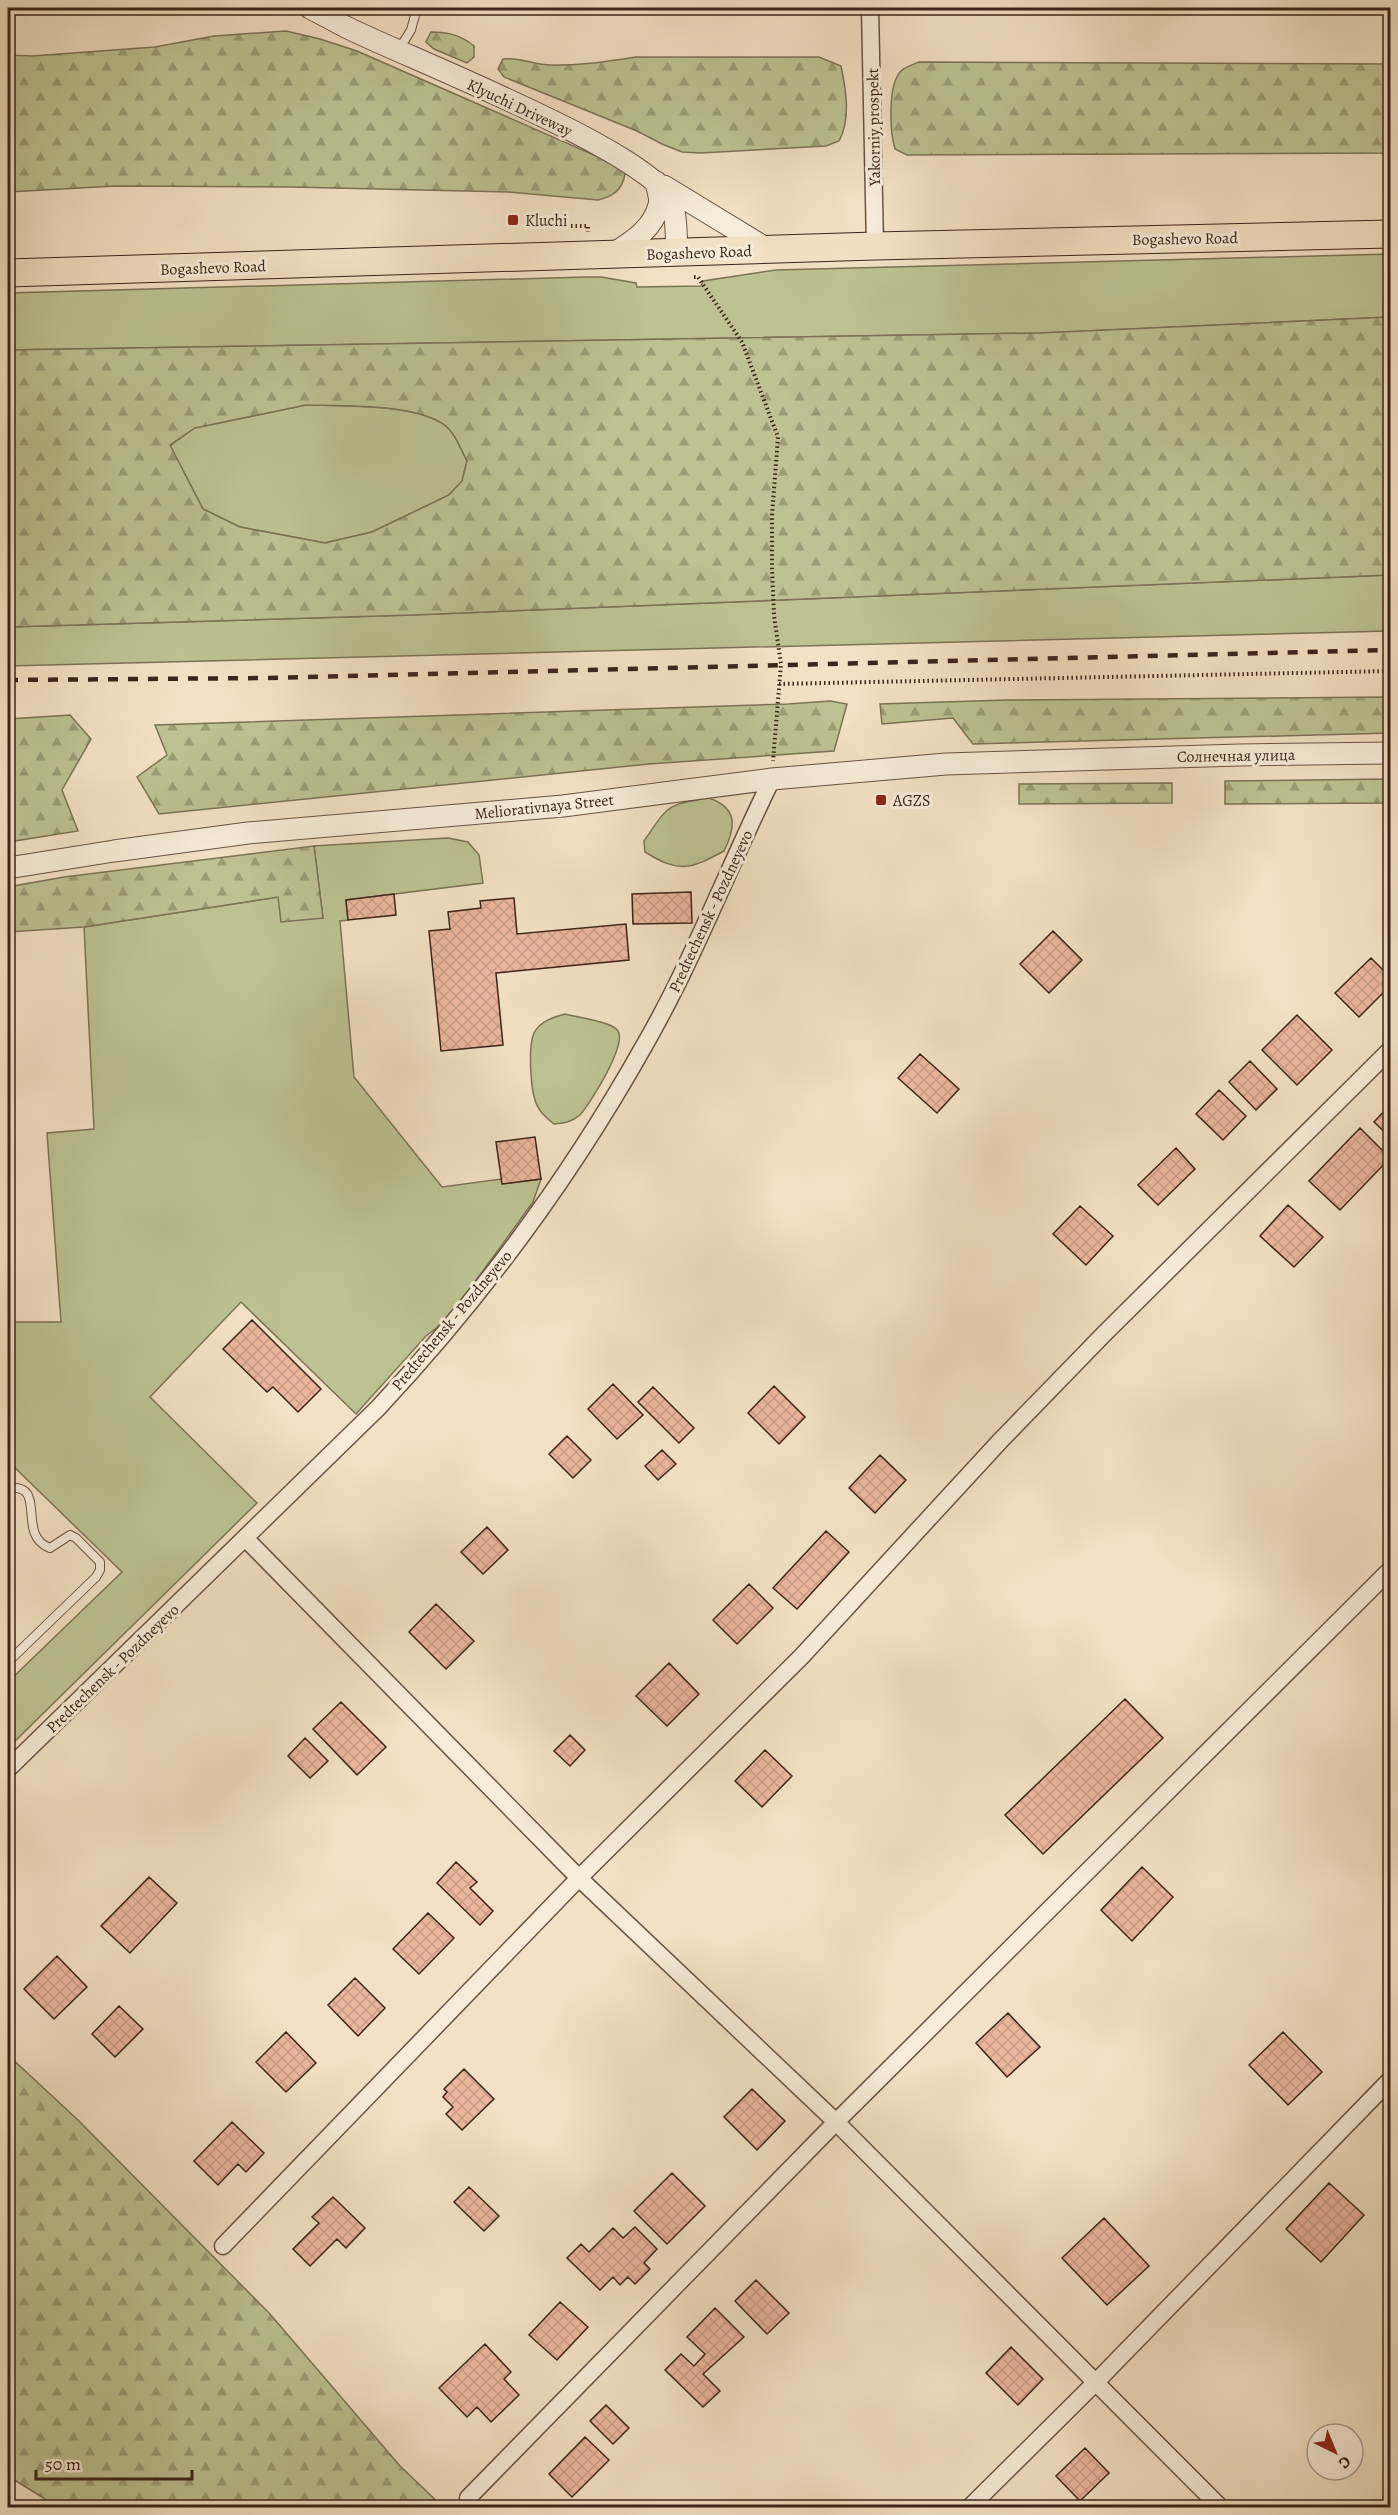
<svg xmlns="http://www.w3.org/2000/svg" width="1398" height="2515" viewBox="0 0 1398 2515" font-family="Alegreya,serif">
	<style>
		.green { fill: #bdc292; stroke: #7c7356; stroke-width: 1.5 }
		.forest { fill: url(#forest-firs); stroke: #7c7356; stroke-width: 1.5; fill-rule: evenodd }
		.building { fill: url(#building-cross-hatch); stroke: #3c2419; stroke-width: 1.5 }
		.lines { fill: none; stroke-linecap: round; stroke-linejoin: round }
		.service-casing { stroke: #6a5344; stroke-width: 10 }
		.minor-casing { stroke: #6a5344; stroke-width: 19 }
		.tertiary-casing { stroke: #6a5344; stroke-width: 23 }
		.primary-casing { stroke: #3c2419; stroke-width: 29 }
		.path { stroke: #3c2419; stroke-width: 4; stroke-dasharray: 1.5 3; stroke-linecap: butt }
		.service { stroke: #f7ecd9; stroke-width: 8 }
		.minor { stroke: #f7ecd9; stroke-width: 16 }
		.tertiary { stroke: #f7ecd9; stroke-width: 21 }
		.primary { stroke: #f2e1c4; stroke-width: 27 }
		.rail { stroke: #3c2419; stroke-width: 4.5; stroke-dasharray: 10 10; stroke-linecap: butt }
		.poi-dot { fill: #8f2418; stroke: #f7ecd9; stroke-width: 2 }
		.labels { text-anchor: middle; stroke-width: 6; stroke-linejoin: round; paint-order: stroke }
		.street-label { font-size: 16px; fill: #3c2419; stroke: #f7ecd9 }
		.poi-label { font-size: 16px; fill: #3c2419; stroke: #f7ecd9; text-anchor: start }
	</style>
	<defs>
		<pattern id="forest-firs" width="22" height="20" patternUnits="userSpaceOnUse" patternTransform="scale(1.5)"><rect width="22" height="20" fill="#bdc292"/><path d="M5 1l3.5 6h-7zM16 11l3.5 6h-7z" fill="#9b9d76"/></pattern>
		<pattern id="building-cross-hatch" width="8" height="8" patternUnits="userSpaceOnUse" patternTransform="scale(1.5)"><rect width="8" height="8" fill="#ebb69e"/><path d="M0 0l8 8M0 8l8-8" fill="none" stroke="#ca9c88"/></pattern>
	</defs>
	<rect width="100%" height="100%" fill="#f2e1c4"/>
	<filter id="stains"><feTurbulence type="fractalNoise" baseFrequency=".00333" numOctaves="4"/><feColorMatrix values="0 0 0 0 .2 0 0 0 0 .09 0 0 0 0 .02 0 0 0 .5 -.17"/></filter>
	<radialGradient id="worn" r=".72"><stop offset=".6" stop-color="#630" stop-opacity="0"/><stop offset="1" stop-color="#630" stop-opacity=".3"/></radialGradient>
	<path class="green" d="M1390,254V317L1040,333L8,350V293L585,277H601L636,283L637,287L701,286L703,281L776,270Z
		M306,405C340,406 424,403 449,429C457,437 462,452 467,461L462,481L449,495L372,532L325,543L240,527L203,509L170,446L194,428Z
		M1390,575V631L8,666V627L413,615Z
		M709,798C738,808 736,827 724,851C689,870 679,873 645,852L644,841C669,805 665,805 709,798Z
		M448,838L468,842L479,855L483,883L346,900L348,920L340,921L354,1077L442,1187L501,1179L502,1184L541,1179L533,1202L448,1319L426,1336L356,1414L241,1302L150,1397L257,1503L8,1748V1682L122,1572L8,1461V1322H61L47,1133L94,1129L84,927L278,897L323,918L314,846Z
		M565,1014C576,1017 613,1022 618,1031C627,1045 590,1104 580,1115C572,1122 564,1123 554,1124C548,1119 541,1114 538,1107C530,1094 528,1047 534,1033C540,1021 554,1017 565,1014Z"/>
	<path class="forest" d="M286,31L320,39L357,51L619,166L625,174C622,190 614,196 598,200L509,192L291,187L116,186L8,192V55L32,56L155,47L214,36Z
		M431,32C448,32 461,35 474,46V57L467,63L434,49L426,42Z
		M637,57H819L841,66C846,90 851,119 839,141L826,146L701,153L682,152L662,144L637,131L504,77L498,69L503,59C520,57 534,65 551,65C580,66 608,61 637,57Z
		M919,62L1390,64V153L907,155L895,149C890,132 887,83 902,70C906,67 914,64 919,62Z
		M1390,317V575L413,615L8,627V350L1040,333ZM306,405C341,406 424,403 449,429C457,437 462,452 467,461L462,481L449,495L372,532L325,543L240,527L203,509L170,445L195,428Z
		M1390,697V733L973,744L953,718L882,724L880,704L1007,700Z
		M830,701L847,704L834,751L649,764L159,814L137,777L167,755L155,725L788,704Z
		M70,715L91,739L62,790L78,831L8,842V719Z
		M1390,779V803L1225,804V781Z
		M1172,783V803L1019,804V784Z
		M314,846L323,918L281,922L278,897L84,927L8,932V887L64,877Z
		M8,2055L78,2120L270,2314L400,2466L443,2507H58L8,2476Z"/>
	<path class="building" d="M691,892L692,923L633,924L632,894Z
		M394,894L396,915L348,920L346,900Z
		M514,898L517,934L626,924L629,960L496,973L503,1045L441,1051L429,931L450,929L448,912L481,908L480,901Z
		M1053,931L1082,960L1049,993L1020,964Z
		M1371,958L1390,977V986L1359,1017L1335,993Z
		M1297,1015L1332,1050L1297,1085L1262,1050Z
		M920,1054L959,1089L937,1113L898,1078Z
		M1250,1061L1277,1089L1256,1110L1229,1082Z
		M1219,1090L1246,1116L1223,1140L1196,1114Z
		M1390,1105V1137L1374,1122Z
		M1360,1128L1390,1158L1340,1210L1309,1181Z
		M535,1137L541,1179L502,1184L496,1142Z
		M1176,1148L1195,1169L1158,1205L1138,1185Z
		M1288,1205L1323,1237L1294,1267L1260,1236Z
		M1080,1206L1113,1236L1086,1265L1053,1234Z
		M252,1320L321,1389L298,1412L273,1387L267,1392L223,1349Z
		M613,1384L643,1415L617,1439L588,1409Z
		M774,1386L805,1417L779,1444L748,1413Z
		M653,1387L694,1428L679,1443L638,1402Z
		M567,1436L591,1460L573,1478L549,1454Z
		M662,1450L676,1464L658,1480L645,1466Z
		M880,1455L906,1480L875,1513L849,1488Z
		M487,1527L508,1550L483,1574L461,1552Z
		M826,1531L849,1552L797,1609L773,1588Z
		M749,1584L773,1608L737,1644L713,1620Z
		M436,1604L474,1641L446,1669L409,1632Z
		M669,1663L699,1694L667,1726L636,1696Z
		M1125,1699L1163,1738L1043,1854L1005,1815Z
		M341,1702L386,1747L357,1775L313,1729Z
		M570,1735L585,1750L570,1766L554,1751Z
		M305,1738L328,1761L310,1778L288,1756Z
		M765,1750L792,1776L762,1807L735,1781Z
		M456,1862L477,1882L470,1888L493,1911L480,1925L437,1883Z
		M1142,1867L1173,1897L1132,1941L1101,1910Z
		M149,1877L177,1903L130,1953L101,1926Z
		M428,1913L454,1938L419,1974L393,1949Z
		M57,1956L87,1987L54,2019L24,1989Z
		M355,1978L385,2008L358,2036L328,2005Z
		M119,2006L143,2029L115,2057L92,2034Z
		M1008,2013L1040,2047L1007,2077L976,2043Z
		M286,2032L316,2063L286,2092L256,2062Z
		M1283,2032L1322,2072L1288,2105L1249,2065Z
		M464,2069L494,2099L462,2130L446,2114L453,2107L443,2097L447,2092L444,2089Z
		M752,2089L785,2121L757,2150L724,2117Z
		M232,2122L264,2153L246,2172L238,2164L218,2185L194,2161Z
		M672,2173L705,2206L667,2244L634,2211Z
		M1329,2183L1364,2215L1321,2262L1286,2229Z
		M469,2187L499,2216L484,2231L454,2202Z
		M333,2197L365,2228L346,2248L337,2239L310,2266L293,2249L319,2223L312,2217Z
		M1104,2218L1149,2266L1107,2305L1062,2258Z
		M635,2227L657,2249L644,2263L650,2269L635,2284L628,2277L620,2285L613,2277L600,2290L567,2258L581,2244L589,2252L613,2228L623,2238Z
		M756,2280L789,2313L767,2334L735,2301Z
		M560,2302L588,2327L557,2360L529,2335Z
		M715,2308L744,2337L703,2374L720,2391L703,2407L665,2370L681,2354L694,2366L705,2354L687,2337Z
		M485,2344L511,2372L504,2379L519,2395L491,2422L477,2407L467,2417L439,2388Z
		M1011,2347L1043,2379L1018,2405L986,2373Z
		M606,2405L629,2428L613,2444L590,2421Z
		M585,2437L609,2460L572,2497L549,2474Z
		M1085,2448L1109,2473L1080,2501L1056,2476Z"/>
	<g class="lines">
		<defs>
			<path id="service" d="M398,51L411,30L417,8
				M8,1488C49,1483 15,1535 50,1548L70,1535L76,1538L100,1562V1570L96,1577L8,1662"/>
			<path id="minor" d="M870,8L875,246
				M246,1539L579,1878L836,2122L1221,2508
				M8,1769L378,1408C480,1299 571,1176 644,1046C693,961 728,868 772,779
				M223,2246L579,1878L802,1656L1001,1440L1103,1335L1390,1050
				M468,2498L836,2122L1390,1570
				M969,2508L1096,2382L1390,2080"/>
			<path id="tertiary" d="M310,8C322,14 334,21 346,27C405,57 653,152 672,203C677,217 676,238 677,253
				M664,186L769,250
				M611,255C630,243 653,230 659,205C661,199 657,189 656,182
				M8,868L114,851L248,833L563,806L772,779L946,764L1240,755L1390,753"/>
			<path id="primary" d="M8,273L875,246L1390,234"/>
		</defs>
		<use href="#service" class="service-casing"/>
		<use href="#minor" class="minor-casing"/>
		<use href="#tertiary" class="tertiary-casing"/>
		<use href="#primary" class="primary-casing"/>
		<path class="path" d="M535,226H588V232
			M694,277H698L742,342L778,437L772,515V569L774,616L781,664L773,761
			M779,684L1390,671"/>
		<use href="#service" class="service"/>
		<use href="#minor" class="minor"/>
		<use href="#tertiary" class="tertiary"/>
		<use href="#primary" class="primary"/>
		<path class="rail" d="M8,680L269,678L1390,650"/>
	</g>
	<g class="poi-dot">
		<rect x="507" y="214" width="12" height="12" rx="3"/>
		<rect x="875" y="794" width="12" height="12" rx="3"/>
	</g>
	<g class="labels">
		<g class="street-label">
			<text transform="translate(520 107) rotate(25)" y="6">Klyuchi Driveway</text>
			<text transform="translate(873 127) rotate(-91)" y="6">Yakorniy prospekt</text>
			<text transform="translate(1185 238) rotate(-1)" y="6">Bogashevo Road</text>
			<text transform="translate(699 252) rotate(-2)" y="6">Bogashevo Road</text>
			<text transform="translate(213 267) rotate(-2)" y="6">Bogashevo Road</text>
			<text transform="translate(1236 755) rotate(-1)" y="6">Солнечная улица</text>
			<text transform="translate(544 806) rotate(-6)" y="6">Meliorativnaya Street</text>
			<text transform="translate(710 911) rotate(-65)" y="6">Predtechensk - Pozdneyevo</text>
			<text transform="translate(451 1320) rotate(-50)" y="6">Predtechensk - Pozdneyevo</text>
			<text transform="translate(112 1668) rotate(-44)" y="6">Predtechensk - Pozdneyevo</text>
		</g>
		<g class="poi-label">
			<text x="525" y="226">Kluchi</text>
			<text x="893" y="806">AGZS</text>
		</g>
	</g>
	<rect width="1398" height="2515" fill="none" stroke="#f2e1c4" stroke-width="30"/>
	<rect x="9" y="9" width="1380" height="2497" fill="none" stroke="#3c2419" stroke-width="3"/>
	<rect x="15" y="15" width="1368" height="2485" fill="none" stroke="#3c2419" stroke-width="1.5"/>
	<g transform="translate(1335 2452) rotate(137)"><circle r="28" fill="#f7ecd9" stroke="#ac9c8c" stroke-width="1.5"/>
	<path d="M0-4.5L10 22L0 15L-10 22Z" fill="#8f2418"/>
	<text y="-9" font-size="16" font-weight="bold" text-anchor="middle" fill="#3c2419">С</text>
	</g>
	<path d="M36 2470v9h156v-9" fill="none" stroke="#3c2419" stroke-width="3"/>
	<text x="45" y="2470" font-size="18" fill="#3c2419" stroke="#f7ecd9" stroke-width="4.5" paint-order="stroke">50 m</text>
	<rect width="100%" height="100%" filter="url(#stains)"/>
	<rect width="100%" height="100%" fill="url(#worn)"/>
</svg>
